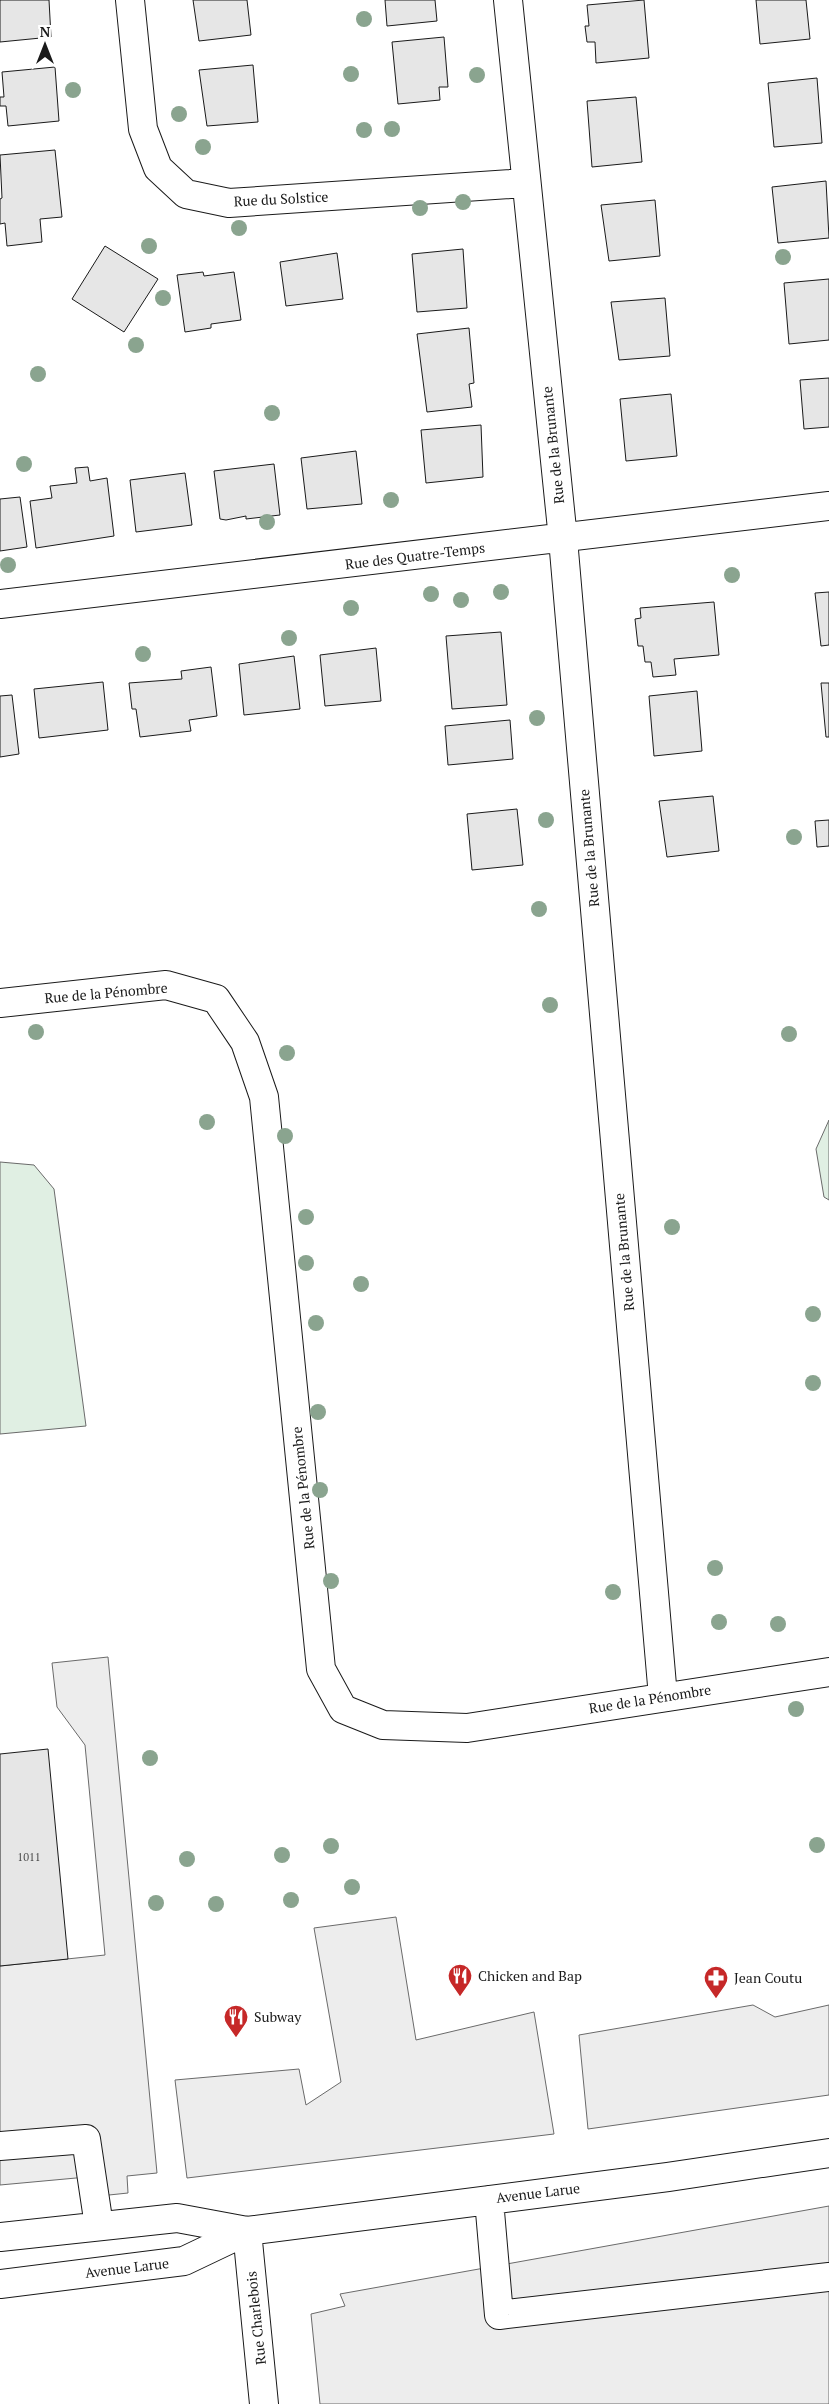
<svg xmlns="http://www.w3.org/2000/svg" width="829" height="2404" viewBox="0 0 829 2404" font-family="'PT Serif',serif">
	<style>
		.green { fill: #e0efe3; stroke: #6a6a6a }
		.parking { fill: #ededed; stroke: #6a6a6a }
		.building { fill: #e6e6e6; stroke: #1a1a1a }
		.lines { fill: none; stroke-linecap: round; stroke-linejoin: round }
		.minor-casing { stroke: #1a1a1a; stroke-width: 30 }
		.minor { stroke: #fff; stroke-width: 28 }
		.tree { fill: #8aa48f }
		.labels { text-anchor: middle; stroke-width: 4; stroke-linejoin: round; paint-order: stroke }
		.number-label { font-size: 11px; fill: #4d4d4d }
		.street-label { font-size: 14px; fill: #1a1a1a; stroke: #fff }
		.poi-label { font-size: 14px; fill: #1a1a1a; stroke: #fff; text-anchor: start }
	</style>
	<rect width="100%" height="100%" fill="#fff"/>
	<path class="green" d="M829,1120V1200L824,1197L816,1149Z
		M0,1162L34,1165L54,1189L86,1426L0,1434Z"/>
	<path class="parking" d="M108,1657L157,2173L127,2176L128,2193L90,2197L87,2177L0,2185V1966L105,1955L85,1745L57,1707L52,1663Z
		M396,1917L416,2040L534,2012L554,2134L187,2178L175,2080L299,2069L306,2105L341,2082L314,1928Z
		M753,2005L775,2017L829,2005V2095L588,2129L579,2035Z
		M829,2206V2404H320L311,2314L345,2306L340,2294Z"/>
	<path class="building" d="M0,0H49L51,37L0,42Z
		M193,0H247L251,35L199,41Z
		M385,0H435L437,21L387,26Z
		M644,0L649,58L596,63L595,42H587L585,26H589L587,5Z
		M756,0H806L810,39L760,44Z
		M444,37L448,87H439L440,100L398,104L392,42Z
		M253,65L258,122L207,126L199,70Z
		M55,67L59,121L8,126L6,106H0V97H4L2,72Z
		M817,78L822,143L774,147L768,83Z
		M636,97L642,162L592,167L587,101Z
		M55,150L62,217L40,219L42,242L7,246L5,223L0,224V199L2,198L0,155Z
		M826,181L829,238L778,243L772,187Z
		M655,200L660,256L609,261L601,205Z
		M105,246L158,279L124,332L72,299Z
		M463,249L467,308L417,312L412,254Z
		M337,253L343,299L286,306L280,262Z
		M203,272L204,276L234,272L241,320L211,324V328L185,332L177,275Z
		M829,279V340L789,344L784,283Z
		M665,298L670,356L619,360L611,302Z
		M469,328L474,383L469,384L472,407L427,412L417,334Z
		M829,378V427L804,429L800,380Z
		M671,394L677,456L626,461L620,399Z
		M481,425L483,477L426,483L421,430Z
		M356,451L362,504L307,509L301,458Z
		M274,464L280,515L246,519V516L226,520L220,519L214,471Z
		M88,467L90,481L107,478L114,536L36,548L30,501L52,498L50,486L77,483L75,468Z
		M185,473L192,525L136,532L130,480Z
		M20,497L27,547L0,551V499Z
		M829,592V645L821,646L815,593Z
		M714,602L719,655L674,659L676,675L653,677L651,662H645L643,646H638L635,619L641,618L640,608Z
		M501,632L507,705L452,709L446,636Z
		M376,648L381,701L325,706L320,655Z
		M294,656L300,709L244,715L239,664Z
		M211,667L217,716L189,720L191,731L140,737L136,709H132L129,683L182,679L181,671Z
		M103,682L108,730L39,738L34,689Z
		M821,683H829V737H826Z
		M697,691L702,751L654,756L649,696Z
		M12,695L19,754L0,757V696Z
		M510,720L513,759L448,765L445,726Z
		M713,796L719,851L667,857L659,801Z
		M517,809L523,865L472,870L467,814Z
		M829,820V846L817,847L815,821Z
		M48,1749L68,1959L0,1966V1754Z"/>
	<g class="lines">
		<defs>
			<path id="minor" d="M130,0L143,129L158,168L186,194L229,203L525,183
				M508,0L563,539L663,1697
				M0,604L829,506
				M0,1003L166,985L216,999L245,1042L264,1097L321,1669L343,1709L383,1725L467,1728L829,1672
				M0,2146L86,2139L99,2226
				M489,2200L499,2315L829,2277
				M247,2231L264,2404
				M0,2237L177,2218L247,2231L668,2177L829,2153
				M0,2284L184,2261L247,2231"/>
		</defs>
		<use href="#minor" class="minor-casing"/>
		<use href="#minor" class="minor"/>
	</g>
	<g class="tree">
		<circle cx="364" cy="19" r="8"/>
		<circle cx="351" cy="74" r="8"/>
		<circle cx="477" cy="75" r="8"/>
		<circle cx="73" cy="90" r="8"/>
		<circle cx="179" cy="114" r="8"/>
		<circle cx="392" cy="129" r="8"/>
		<circle cx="364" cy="130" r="8"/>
		<circle cx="203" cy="147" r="8"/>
		<circle cx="463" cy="202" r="8"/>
		<circle cx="420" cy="208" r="8"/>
		<circle cx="239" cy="228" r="8"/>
		<circle cx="149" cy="246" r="8"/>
		<circle cx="783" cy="257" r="8"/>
		<circle cx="163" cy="298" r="8"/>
		<circle cx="136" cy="345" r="8"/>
		<circle cx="38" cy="374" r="8"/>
		<circle cx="272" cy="413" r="8"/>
		<circle cx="24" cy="464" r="8"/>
		<circle cx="391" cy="500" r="8"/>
		<circle cx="267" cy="522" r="8"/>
		<circle cx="8" cy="565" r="8"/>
		<circle cx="732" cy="575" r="8"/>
		<circle cx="501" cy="592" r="8"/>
		<circle cx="431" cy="594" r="8"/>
		<circle cx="461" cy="600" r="8"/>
		<circle cx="351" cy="608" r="8"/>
		<circle cx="289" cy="638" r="8"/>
		<circle cx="143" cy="654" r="8"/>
		<circle cx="537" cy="718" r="8"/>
		<circle cx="546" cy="820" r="8"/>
		<circle cx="794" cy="837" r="8"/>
		<circle cx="539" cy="909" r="8"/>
		<circle cx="550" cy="1005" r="8"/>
		<circle cx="36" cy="1032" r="8"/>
		<circle cx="789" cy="1034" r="8"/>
		<circle cx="287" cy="1053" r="8"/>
		<circle cx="207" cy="1122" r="8"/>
		<circle cx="285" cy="1136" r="8"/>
		<circle cx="306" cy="1217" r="8"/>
		<circle cx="672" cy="1227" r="8"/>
		<circle cx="306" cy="1263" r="8"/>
		<circle cx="361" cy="1284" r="8"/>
		<circle cx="813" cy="1314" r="8"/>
		<circle cx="316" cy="1323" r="8"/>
		<circle cx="813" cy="1383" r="8"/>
		<circle cx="318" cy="1412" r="8"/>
		<circle cx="320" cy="1490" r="8"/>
		<circle cx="715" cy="1568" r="8"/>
		<circle cx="331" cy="1581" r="8"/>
		<circle cx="613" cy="1592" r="8"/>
		<circle cx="719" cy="1622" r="8"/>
		<circle cx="778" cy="1624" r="8"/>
		<circle cx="796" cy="1709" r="8"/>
		<circle cx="150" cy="1758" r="8"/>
		<circle cx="817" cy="1845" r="8"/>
		<circle cx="331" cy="1846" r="8"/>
		<circle cx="282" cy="1855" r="8"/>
		<circle cx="187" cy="1859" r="8"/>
		<circle cx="352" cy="1887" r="8"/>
		<circle cx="291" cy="1900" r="8"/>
		<circle cx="156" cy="1903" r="8"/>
		<circle cx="216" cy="1904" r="8"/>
	</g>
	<defs>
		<symbol id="restaurant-pin" viewBox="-11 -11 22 30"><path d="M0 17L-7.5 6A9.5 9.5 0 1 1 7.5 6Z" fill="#c62828" stroke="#fff"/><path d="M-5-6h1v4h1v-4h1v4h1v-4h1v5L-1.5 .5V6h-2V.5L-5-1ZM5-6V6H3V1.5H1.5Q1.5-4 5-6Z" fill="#fff"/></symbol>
		<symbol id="pharmacy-pin" viewBox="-11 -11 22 30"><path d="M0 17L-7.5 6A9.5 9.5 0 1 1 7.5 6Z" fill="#c62828" stroke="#fff"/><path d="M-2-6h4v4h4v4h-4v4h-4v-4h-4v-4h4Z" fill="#fff"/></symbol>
	</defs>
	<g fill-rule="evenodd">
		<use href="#restaurant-pin" x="446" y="1962" width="28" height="38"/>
		<use href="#pharmacy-pin" x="702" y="1964" width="28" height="38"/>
		<use href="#restaurant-pin" x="222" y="2003" width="28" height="38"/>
	</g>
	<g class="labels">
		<g class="number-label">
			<text x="29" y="1861">1011</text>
		</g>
		<g class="street-label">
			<text transform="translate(281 199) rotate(-3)" y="5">Rue du Solstice</text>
			<text transform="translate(553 445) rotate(-96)" y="5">Rue de la Brunante</text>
			<text transform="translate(415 556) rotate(-7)" y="5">Rue des Quatre-Temps</text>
			<text transform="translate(589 848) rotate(-95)" y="5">Rue de la Brunante</text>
			<text transform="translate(106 993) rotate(-5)" y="5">Rue de la Pénombre</text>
			<text transform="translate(624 1252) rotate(-95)" y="5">Rue de la Brunante</text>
			<text transform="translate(303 1488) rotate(-96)" y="5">Rue de la Pénombre</text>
			<text transform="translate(650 1699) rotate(-9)" y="5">Rue de la Pénombre</text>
			<text transform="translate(538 2193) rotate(-7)" y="5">Avenue Larue</text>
			<text transform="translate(127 2268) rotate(-7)" y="5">Avenue Larue</text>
			<text transform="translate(256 2318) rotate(-96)" y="5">Rue Charlebois</text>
		</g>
		<g class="poi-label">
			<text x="478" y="1981">Chicken and Bap</text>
			<text x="734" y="1983">Jean Coutu</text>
			<text x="254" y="2022">Subway</text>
		</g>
	</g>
	<g transform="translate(45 45)" stroke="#ffffff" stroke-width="4" paint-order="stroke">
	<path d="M0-4L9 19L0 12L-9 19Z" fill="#1a1a1a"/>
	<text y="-8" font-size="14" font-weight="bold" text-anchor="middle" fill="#1a1a1a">N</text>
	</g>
</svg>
